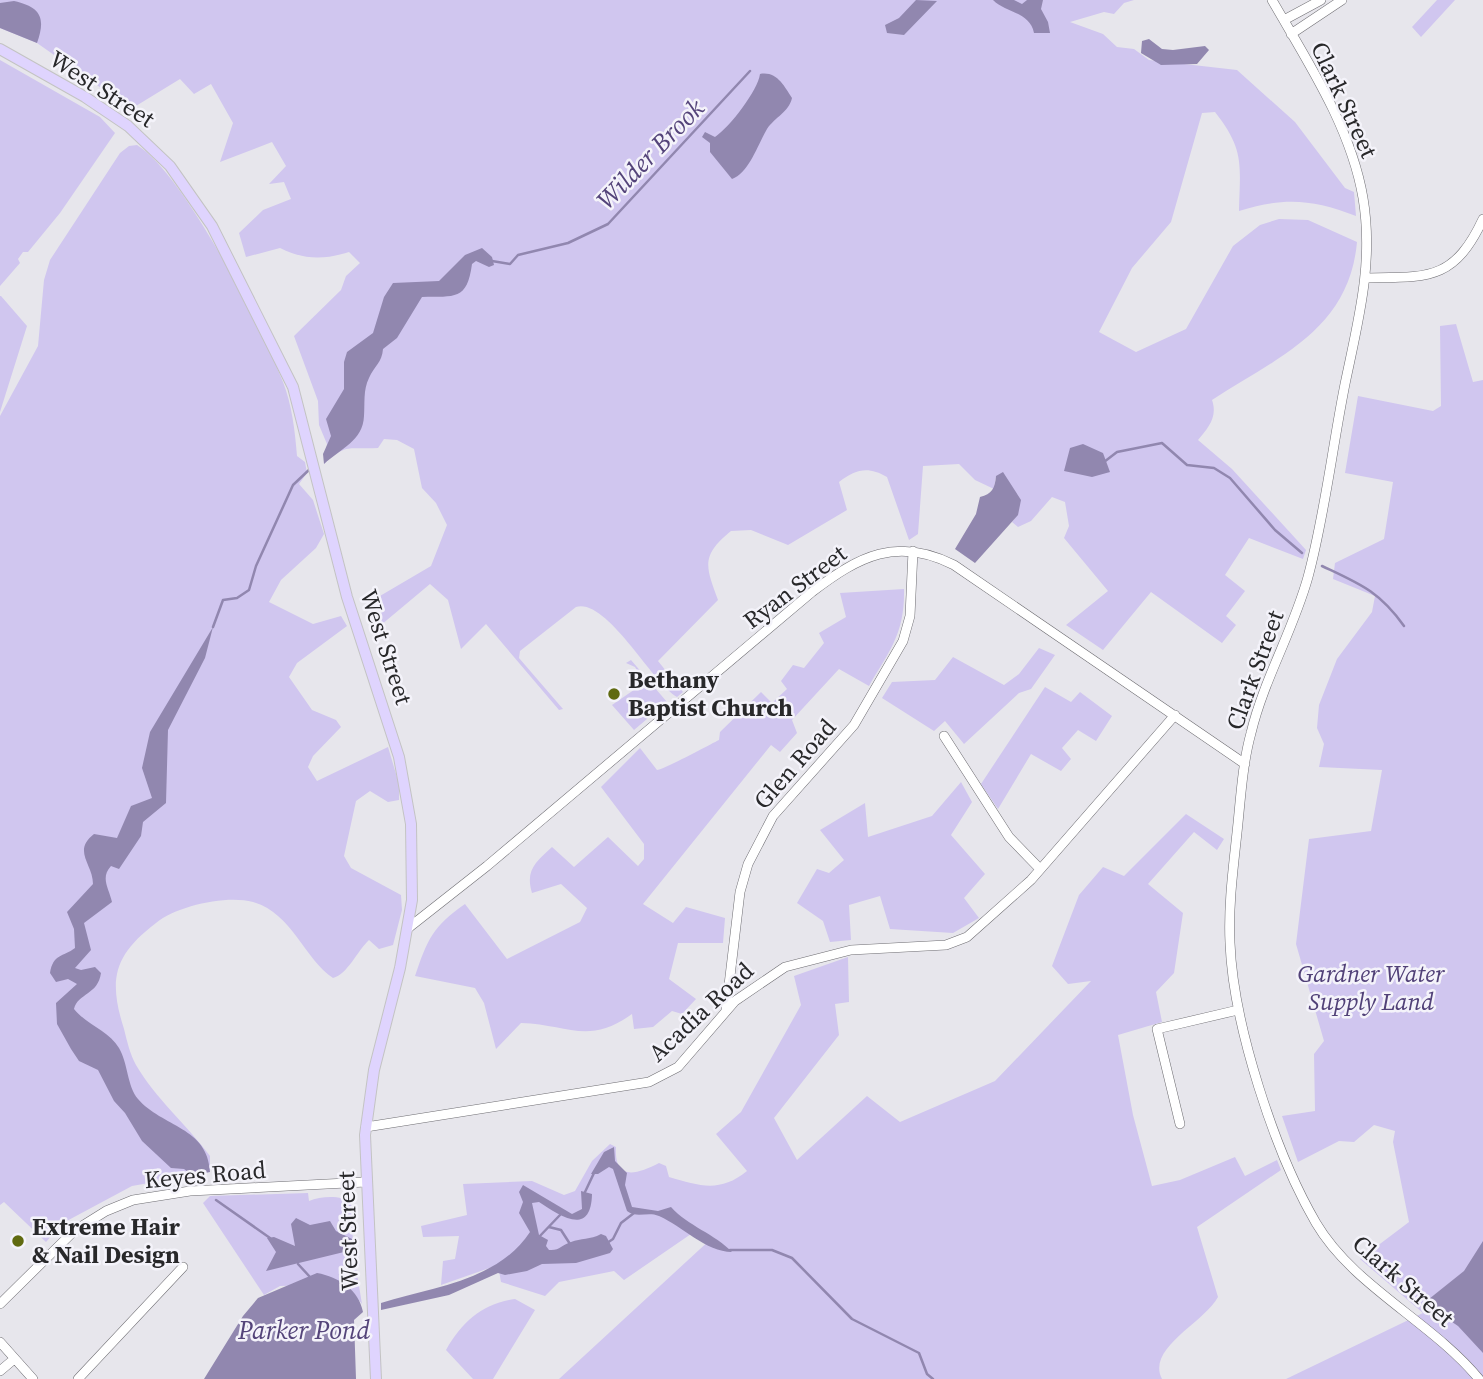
<svg xmlns="http://www.w3.org/2000/svg" width="1483" height="1379" viewBox="0 0 1483 1379" font-family="'Source Serif 4',serif">
	<style>
		.green { fill: #d0c6ef }
		.water { fill: #9187af }
		.lines { fill: none; stroke-linecap: round; stroke-linejoin: round }
		.stream { stroke: #9187af; stroke-width: 2.5 }
		.minor-casing { stroke: #6e6d72; stroke-width: 10 }
		.major-casing { stroke: #c3c3c3; stroke-width: 12 }
		.minor { stroke: #fff; stroke-width: 9 }
		.major { stroke: #dfd4fe; stroke-width: 10 }
		.poi-dot { fill: #606a10; stroke: #f4f3fa; stroke-width: 2.5 }
		.labels { text-anchor: middle; stroke-width: 5; stroke-linejoin: round; paint-order: stroke }
		.street-label { font-size: 24px; fill: #28282a; stroke: #f4f3fa }
		.poi-label { font-size: 24px; font-weight: bold; fill: #28282a; stroke: #f4f3fa; text-anchor: start }
		.park-label { font-size: 24px; font-style: italic; fill: #514178; stroke: #f4f3fa }
		.water-label { font-size: 26px; font-style: italic; fill: #54447a; stroke: #f4f3fa }
	</style>
	<rect width="100%" height="100%" fill="#e7e6ec"/>
	<path class="green" d="M0,0H1134L1124,3L1114,14L1104,12L1070,22L1103,34L1117,47L1134,49L1149,60L1237,70L1295,122L1345,188L1354,192L1356,216C1312,199 1284,197 1239,211C1240,165 1245,150 1215,112L1202,113L1171,222L1132,268L1099,332L1136,352L1186,329L1233,246L1260,225L1279,219L1308,220L1357,242C1349,330 1278,357 1212,400C1218,417 1208,428 1198,440L1232,469L1306,550L1303,559L1249,538L1225,575L1245,591L1226,616L1236,625L1222,643L1151,592L1103,650L1066,625L1108,591L1064,538L1069,526L1065,502L1052,497L1031,521L1018,527L1012,522L1018,514L996,476L994,489L975,480L959,464L923,466L918,534L909,540L887,477C868,466 856,469 839,482L847,510L788,545L751,530L731,531C700,556 706,567 718,600L658,661L683,692L677,697C652,683 607,598 576,607L520,651L519,658L563,709L559,710L486,624L461,649L448,600L430,584L375,630L368,603L431,566L447,525L436,503L422,488L414,449L397,440L384,439L378,448C351,450 346,442 324,464L327,444L319,425L318,401L294,336L341,290L346,276L360,263L349,252C323,260 305,260 280,248L246,257L239,233L263,210L291,199L284,182L269,184L286,166L272,142L220,162L233,123L211,84L194,94L180,79L131,109L37,43L0,28Z
		M1437,0H1455L1421,37L1412,27Z
		M0,60L100,117L115,133L60,213L28,252H23L18,259L20,263L0,286Z
		M137,145C185,175 261,326 283,382C292,405 295,431 297,456L305,462L307,473L299,484L313,500L324,534L316,548L281,580L269,602L313,624L341,616L347,626L297,663L289,677L312,710L336,720L341,727L313,756L308,767L317,781L388,747L399,784V800L388,802L370,791L356,801L344,856L351,868L401,895L402,910L393,945L379,949L369,940C357,951 348,974 333,978C305,960 292,913 253,902C226,895 177,906 156,923C114,955 108,979 124,1029C127,1041 130,1054 136,1065C155,1098 187,1125 210,1156V1172L132,1186L63,1223L46,1242L4,1202L0,1205V416L38,346L44,280L50,260L120,153L129,146Z
		M1,296L27,326L0,412V296Z
		M1456,324L1473,382L1483,380V1379H1286L1423,1313L1360,1259L1409,1222L1393,1142L1395,1131L1374,1125L1354,1142L1339,1141L1298,1162L1282,1116L1315,1111L1314,1054L1324,1041L1296,944L1309,839L1371,831L1382,770L1319,767L1324,744L1317,728L1319,705L1337,659L1372,612L1375,596L1333,579L1335,563L1384,539L1393,482L1345,473L1358,396L1433,411L1441,406L1440,326Z
		M904,589C905,633 890,650 869,686L839,669L792,720L797,733L780,752L771,745L643,904L673,923L686,907L725,918L723,943H678L669,979L696,999L682,1014L672,1011L653,1027L634,1029L632,1014C588,1046 567,1024 521,1023L496,1049L484,1003L475,988L415,976C427,940 433,926 465,904L507,959L580,922L587,908L561,884L532,893C525,870 536,862 552,847L574,867L608,837L638,866L644,859V844L601,787L640,748L657,770C665,769 707,746 719,740L720,732L761,692L772,703L787,689L781,681L793,665L804,668L824,643L819,633L846,617L840,593Z
		M1039,648L1055,655L1031,689L1019,693L964,744L945,721L934,731L882,698L892,682L935,680L953,657L1004,685L1019,674Z
		M631,660L667,702L634,730L612,705L644,683L635,667L626,663Z
		M1045,687L1071,702L1080,692L1112,716L1096,741L1078,730L1062,748L1071,759L1061,771L1031,754L998,809L981,784Z
		M961,782L972,802L951,835L985,874L964,898L979,918L953,933L890,929L880,896L849,905L851,940L830,942L823,921L797,903L817,869L829,873L844,860L820,830L865,803L868,837L932,816Z
		M1186,814L1224,839L1217,850L1194,832L1148,884L1183,913L1174,973L1156,992L1162,1022L1118,1035L1133,1115L1152,1186L1180,1180L1235,1157L1245,1176L1277,1160L1281,1170L1197,1227L1218,1297C1204,1323 1146,1348 1162,1379H559L712,1238L693,1227L687,1231L691,1234L624,1280L614,1271L559,1282L545,1296L501,1282L498,1265L441,1285L443,1261L455,1259L459,1236L423,1237L421,1226L467,1215L463,1184L532,1181L564,1195L575,1191L592,1161L610,1144L616,1147C614,1181 636,1175 659,1163L666,1166L669,1177C700,1186 720,1193 747,1171L716,1134L741,1112L801,1005L794,976L848,957L849,1002L835,1004L839,1035L774,1118L797,1160L867,1096L900,1122L995,1081L1091,981L1068,984L1052,966L1079,895L1103,867L1124,876Z
		M308,1193L309,1201C321,1196 341,1195 351,1202L353,1243L360,1265L356,1268L362,1304L346,1284L280,1286L264,1295L203,1203L210,1196Z
		M515,1299L535,1310L493,1379H473L446,1350C463,1321 482,1304 515,1299Z"/>
	<path class="water" d="M916,0L937,1L904,35L887,33L885,25L899,18Z
		M993,0H1014L1022,4L1027,0H1043L1041,9L1048,22L1050,33H1034C1030,12 1006,13 993,0Z
		M14,1C41,7 46,18 37,43L0,28V3Z
		M1149,39L1162,49L1173,50L1205,46L1209,50L1197,64L1161,65L1141,53L1142,41Z
		M760,74C777,71 784,86 792,98C789,112 775,117 767,129C758,144 749,173 732,179L710,152V143L702,137L705,132L715,137C730,127 758,90 760,74Z
		M482,248L492,257L494,265L489,267L476,261L472,264C467,301 455,296 422,297L397,338L383,349C382,363 374,366 369,378C363,390 365,403 364,416C363,441 340,449 324,464L323,454L331,436L326,419L344,389V362L347,352L373,333L384,297L393,283L439,281L465,255Z
		M1083,444L1103,453L1110,472L1092,477L1064,471L1070,448Z
		M1003,472L1021,500L1018,515L975,563L955,549L976,514L980,497C992,494 995,488 996,476Z
		M213,627L205,658L168,730L166,803L143,822L141,836L119,869L111,866C100,878 109,888 112,902L84,923L91,950L75,968L81,970L95,967L101,973C98,995 78,993 74,1009C87,1025 109,1031 119,1048C128,1063 127,1086 138,1099C162,1127 208,1127 210,1172L192,1175L184,1169L171,1168L142,1141L125,1113L114,1101L98,1070L79,1061L71,1049L57,1024L56,1003L77,984L68,979L56,982L50,973C53,954 63,957 75,948L74,929L67,912L93,884C93,864 72,851 94,834L117,838L131,806L152,798L142,768L150,732Z
		M614,1147L615,1161L627,1173L625,1185L632,1207L658,1211L671,1207C688,1226 715,1234 732,1252C706,1252 682,1226 659,1216C647,1211 638,1219 627,1211L613,1169L609,1167L598,1174H591L604,1152Z
		M523,1185L572,1214L582,1209L581,1191L592,1194C591,1239 558,1214 539,1202L532,1203L539,1235L548,1240L546,1246L549,1250C560,1251 561,1245 571,1242C581,1238 590,1240 601,1234L606,1236L613,1249L610,1253L576,1263L542,1264L527,1271L505,1275L498,1273L449,1295L381,1310V1303C432,1287 498,1281 530,1232L519,1213L523,1202L519,1192Z
		M296,1218L310,1225L330,1221L336,1231L352,1239L353,1243L344,1252L266,1271L276,1252L267,1238L274,1237L295,1246L291,1224Z
		M1483,1241V1353L1458,1326L1424,1303L1464,1271Z
		M317,1273C339,1277 359,1290 363,1312L354,1320L356,1379H204L243,1316L258,1298Z"/>
	<g class="lines">
		<path class="stream" d="M492,261L510,264L518,255L568,243L608,224L750,71
			M1104,462L1117,452L1162,443L1187,465L1214,468L1230,478L1275,530L1302,553
			M1322,566C1360,584 1379,591 1404,626
			M213,627L223,600L237,598L249,590L256,566L293,485L311,468
			M585,1192L594,1173
			M216,1200L270,1238
			M549,1227L561,1230L570,1244
			M538,1238L560,1215
			M607,1243L613,1239L621,1223L634,1213
			M730,1250H772L792,1258L852,1319L919,1353L927,1374L933,1379
			M298,1264L310,1277"/>
		<defs>
			<path id="minor" d="M1272,0C1307,61 1351,127 1363,198C1374,263 1358,321 1345,384C1332,449 1325,514 1308,577C1293,631 1264,679 1251,733C1243,762 1241,793 1238,823C1234,863 1228,903 1230,943C1233,1024 1275,1153 1316,1223C1353,1286 1432,1322 1479,1379
				M1284,20L1321,0
				M1291,34L1342,0
				M1367,278C1428,277 1454,281 1483,219
				M944,736L1009,837L1040,869
				M407,929L487,866L812,592C859,556 897,536 954,565L1245,764
				M726,1010L740,892L748,864L773,816L854,725L903,641L910,616L913,551
				M1180,1124L1157,1029L1238,1010
				M366,1127L649,1082L678,1067L735,1001L785,967L851,950L946,945L967,937L1031,880L1175,715
				M0,1304L74,1231L106,1211L133,1200L190,1191L366,1182
				M0,1342L33,1379
				M0,1371L13,1360
				M78,1379L183,1267"/>
			<path id="major" d="M0,49L85,97L128,126L170,166L212,226L293,387L347,597L399,757L411,824L412,900L400,968L374,1070L365,1135L376,1379"/>
		</defs>
		<use href="#minor" class="minor-casing"/>
		<use href="#major" class="major-casing"/>
		<use href="#minor" class="minor"/>
		<use href="#major" class="major"/>
	</g>
	<g class="poi-dot">
		<circle cx="614" cy="694" r="7"/>
		<circle cx="18" cy="1241" r="7"/>
	</g>
	<g class="labels">
		<g class="street-label">
			<text transform="translate(102 89) rotate(33)" y="8">West Street</text>
			<text transform="translate(1344 100) rotate(65)" y="8">Clark Street</text>
			<text transform="translate(795 587) rotate(-37)" y="8">Ryan Street</text>
			<text transform="translate(386 647) rotate(72)" y="8">West Street</text>
			<text transform="translate(1255 670) rotate(-70)" y="8">Clark Street</text>
			<text transform="translate(795 764) rotate(-49)" y="8">Glen Road</text>
			<text transform="translate(701 1012) rotate(-43)" y="8">Acadia Road</text>
			<text transform="translate(205 1175) rotate(-5)" y="8">Keyes Road</text>
			<text transform="translate(348 1231) rotate(-92)" y="8">West Street</text>
			<text transform="translate(1403 1281) rotate(41)" y="8">Clark Street</text>
		</g>
		<g class="poi-label">
			<text x="628" y="688">Bethany<tspan x="628" dy="28">Baptist Church</tspan></text>
			<text x="32" y="1235">Extreme Hair<tspan x="32" dy="28">&amp; Nail Design</tspan></text>
		</g>
		<g class="park-label">
			<text x="1371" y="982">Gardner Water<tspan x="1371" dy="28">Supply Land</tspan></text>
		</g>
		<g class="water-label">
			<text transform="translate(650 154) rotate(-46)" y="9">Wilder Brook</text>
			<text x="304" y="1339">Parker Pond</text>
		</g>
	</g>
</svg>
